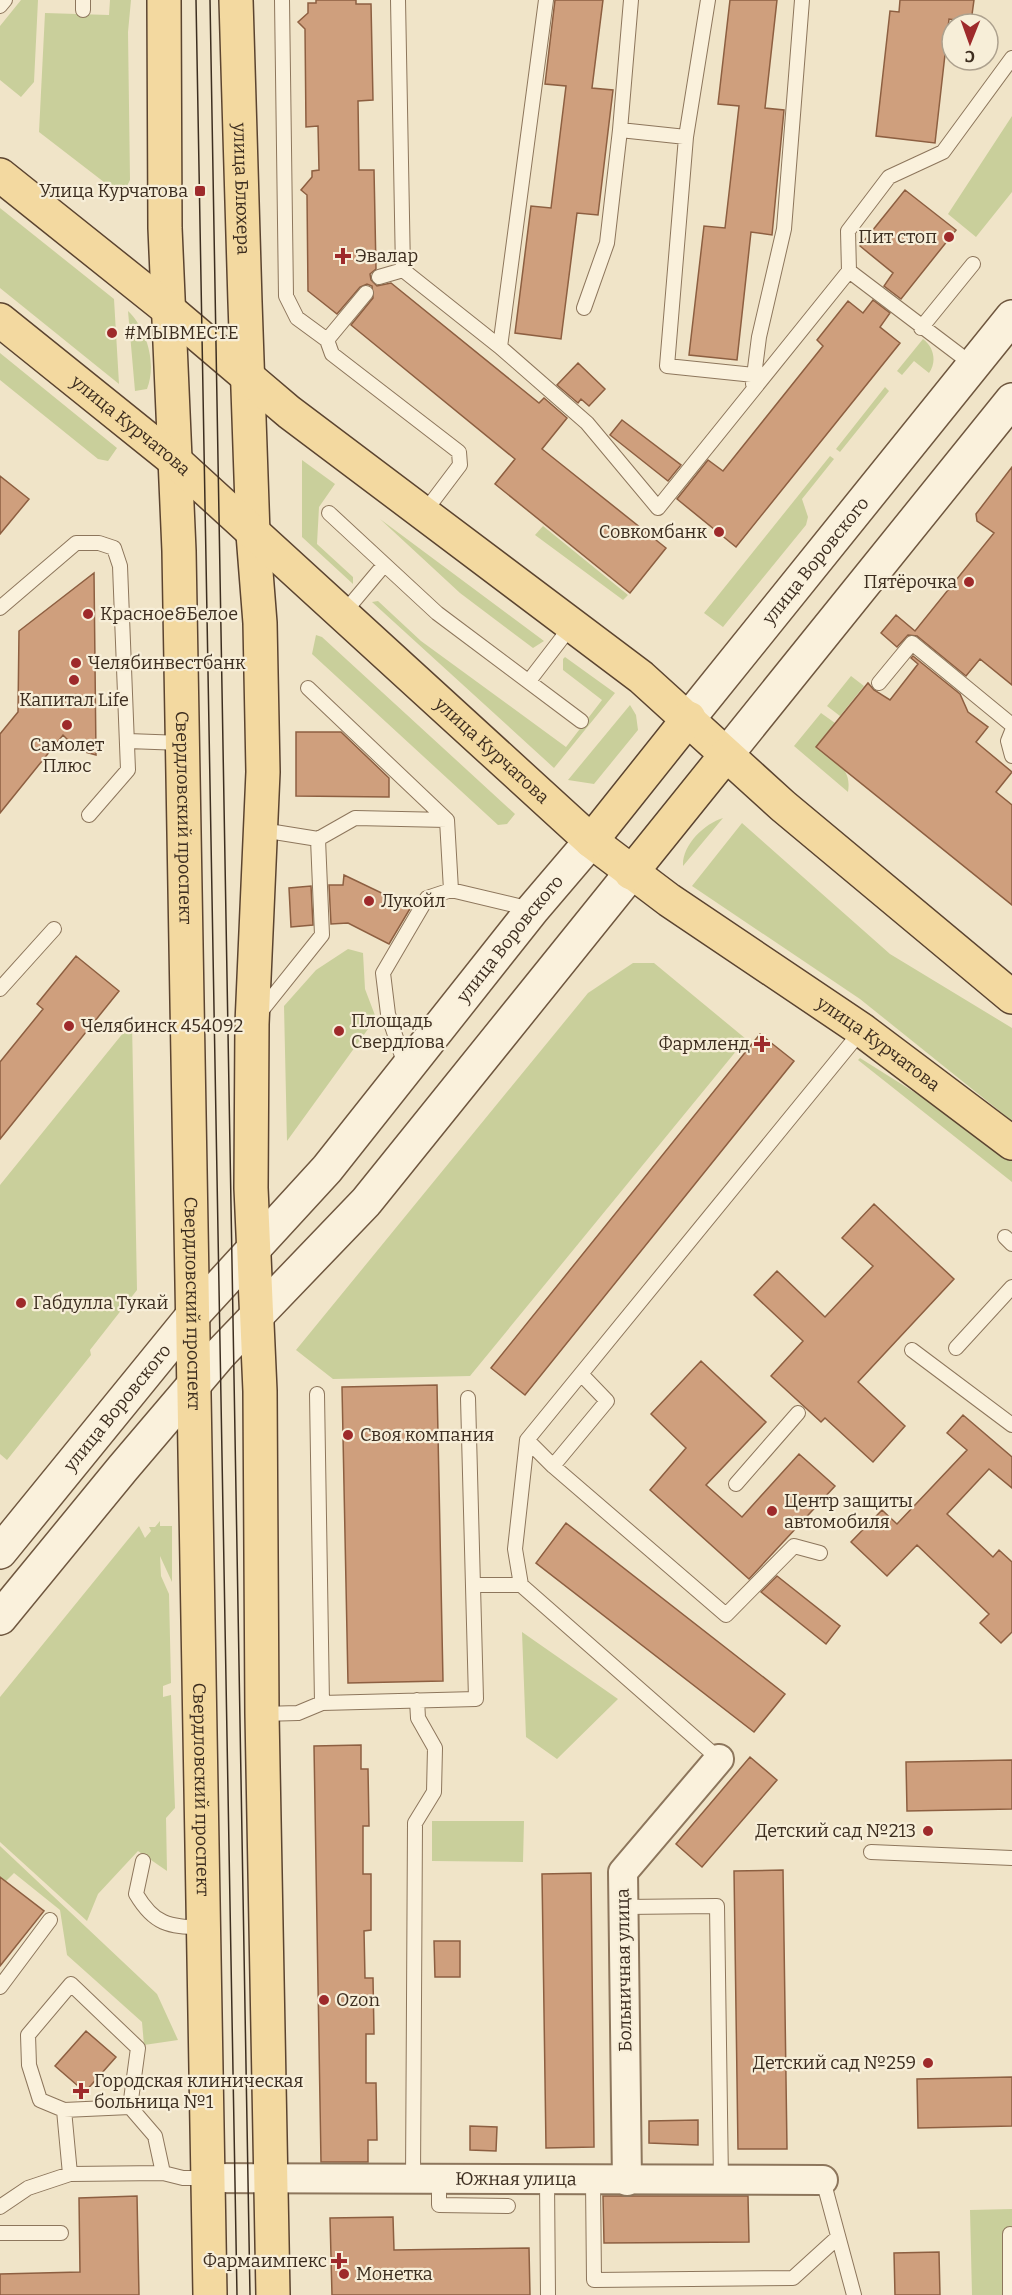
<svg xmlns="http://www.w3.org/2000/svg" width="1012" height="2295" viewBox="0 0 1012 2295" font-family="Bitter,serif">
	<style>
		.green { fill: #c9cf9b }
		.building { fill: #cf9f7d; stroke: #8d5f41; stroke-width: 1.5 }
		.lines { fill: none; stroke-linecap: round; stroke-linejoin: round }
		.lane-casing { stroke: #8d765c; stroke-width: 16 }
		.street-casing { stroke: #8d765c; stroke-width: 32 }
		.secondary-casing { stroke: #6f573f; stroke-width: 36 }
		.primary-casing { stroke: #5b4430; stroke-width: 36 }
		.lane { stroke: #faf1dc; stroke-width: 14 }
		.street { stroke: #faf1dc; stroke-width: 28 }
		.secondary { stroke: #faf1dc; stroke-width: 33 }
		.primary { stroke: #f3d9a0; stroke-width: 33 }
		.tram { stroke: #3d2e20; stroke-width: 1.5 }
		.poi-dot { fill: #9e2a2b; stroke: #f7eed8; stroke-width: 2 }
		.labels { text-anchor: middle; stroke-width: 4.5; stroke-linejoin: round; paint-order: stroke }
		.street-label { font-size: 18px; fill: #3d2e20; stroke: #f7eed8 }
		.poi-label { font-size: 18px; fill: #3d2e20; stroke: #f7eed8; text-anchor: start }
	</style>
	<rect width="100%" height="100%" fill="#f0e4c8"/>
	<path class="green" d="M21,0H38L34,82L21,97L0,80V26Z
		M110,0H131L128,32L130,180L127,186L113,189L39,132L45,13L109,15Z
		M1012,116V192L976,237L948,214Z
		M0,208L114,299L119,384L0,288Z
		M128,311C147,329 157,364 147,389L135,391Z
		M923,339C934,347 937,362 929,373L914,361L902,375L897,371Z
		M0,353L117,448L108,461L98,459L0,380Z
		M885,387L889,391L840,452L836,449Z
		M830,456L834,459L802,499L808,517L806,525L723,627L704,613Z
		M302,460L335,484L319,507L317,544L353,577V584L302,537Z
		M380,519L544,641L533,648L460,593Z
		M543,526L628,595L623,600L535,535Z
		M378,601L421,641L566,747L602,700L563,670V659L565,657L615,693L554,768L372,602Z
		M316,635L322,637L515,814L507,824L498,825L312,654Z
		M851,676L864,686L840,716L827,706Z
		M630,705L636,715L638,730L594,784L568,780Z
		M821,713L835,723L816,747C835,762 852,767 848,792L794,746Z
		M723,818L683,866C682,845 704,824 723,818Z
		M742,823L890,954L1012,1028V1121L860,999L692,886Z
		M348,949L363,953L365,989L376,1018L287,1141L284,1006L316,970Z
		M633,963H654L746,1039L470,1376L333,1379L296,1350L588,993Z
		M132,1022L137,1290L90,1350L91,1355L7,1460L0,1454V1185Z
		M860,1058L960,1121L1012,1160V1182L858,1060Z
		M160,1521V1526H172V1582L160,1556L161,1576L169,1594L171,1683L163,1686V1697L171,1695L175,1808L166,1818L167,1871L138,1851L98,1894L87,1921L0,1842V1697L139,1526L145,1538L151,1531L149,1527H155Z
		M522,1632L618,1699L557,1759L526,1737Z
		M432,1821H524L523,1862L432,1861Z
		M0,1846L157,1994L178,2040L144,2045L142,2022L67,1955L60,1910L14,1873L3,1884L0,1881Z
		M1012,2209V2295H972L970,2210Z"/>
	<path class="building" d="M316,0H356V4H371L373,100L358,101L359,170H374L376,269L370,274L371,280L377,286L391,283L539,403L544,398L567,418L542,449L666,548L630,593L495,484L515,459L351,325L373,298L372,286L367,284L360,287L337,314L308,291L307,195L301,190L312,177V171L319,170L318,126L306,127L305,29L298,22L308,13V3H316Z
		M555,0H603L592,88L613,90L598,215L577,213L561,339L515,333L531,206L551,208L566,86L545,84Z
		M730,0H777L765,108L784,110L772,235L751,232L737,360L689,355L704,226L725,228L739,106L718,104Z
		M900,0H974L971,22L949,19L935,143L876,136L890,11L899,12Z
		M905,190L956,230L901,299L884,286L893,273L860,246Z
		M873,300L890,313L880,327L900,343L736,547L677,499L708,460L723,471L823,346L817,340L848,301L863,313Z
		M578,363L605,389L589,406L581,399L578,403L557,385Z
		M622,420L681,465L668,481L610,435Z
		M1012,467V685L980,659L966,676L917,636L908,635L897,647L881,633L896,615L915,631L994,533L977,521L976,514Z
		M0,476L29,499L0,534Z
		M94,573L96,755L78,750L63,735L0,813V734L18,712L19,631Z
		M913,656L960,694L968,712L988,727L976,742L1012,772L996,792L1012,805V905L816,747L868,683L874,690L890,700L918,664L911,658Z
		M296,732H341L389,778V797L296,796Z
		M344,875L411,907L389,944L348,923L331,924L329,885H343Z
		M311,886L313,925L291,927L289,888Z
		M76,956L119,991L0,1139V1062L43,1009L37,1004Z
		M760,1034L794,1061L525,1395L491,1368Z
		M874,1204L954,1279L858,1382L905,1426L873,1462L825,1418L821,1422L771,1376L803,1341L754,1295L777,1271L825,1317L873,1266L842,1238Z
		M701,1361L766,1422L706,1485L742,1517L799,1454L835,1486L749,1579L650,1490L686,1448L651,1414Z
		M437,1385L443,1681L348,1683L342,1387Z
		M963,1415L1012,1457V1488L989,1469L947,1514L993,1557L999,1550L1012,1562V1632L1001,1643L980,1623L989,1614L917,1545L887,1576L851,1542L882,1510L897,1524L967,1450L947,1433Z
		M566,1523L785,1694L754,1732L536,1563Z
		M777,1576L840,1626L826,1644L761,1592Z
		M361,1745V1769H368L369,1826H363V1874H371V1930L364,1931L365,1978H373L374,2034H366V2083H376L377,2140H368V2162H321L314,1746Z
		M750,1757L777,1780L702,1867L676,1844Z
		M1012,1760V1809L907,1811L906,1762Z
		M783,1870L787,2149H738L734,1871Z
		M591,1873L594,2147L546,2148L542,1874Z
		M0,1877L44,1911L0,1966Z
		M434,1941H460V1977H435Z
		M86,2031L116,2057L85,2092L55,2066Z
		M1012,2077V2126L918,2128L917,2079Z
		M698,2120V2145L649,2143V2121Z
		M470,2126L497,2127L496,2151L470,2150Z
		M137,2196L139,2295H0V2274L80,2272L79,2198Z
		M603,2196H748L749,2242L604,2243Z
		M393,2217L394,2250L529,2248L530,2295H332L330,2218Z
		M939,2252L940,2295H895L894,2253Z"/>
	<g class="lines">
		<defs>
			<path id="lane" d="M282,0L286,296L297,318L327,340L332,354L459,452L460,465L423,514
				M398,0L403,270
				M708,0L686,137L667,366L754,375
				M0,6L5,0
				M83,10V0
				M620,130L686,137
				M849,271L848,231L889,177L943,152L1012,58
				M379,277L403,270L500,347L587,423L658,508L849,271L973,365
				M584,308L607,243L620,130L631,0
				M921,328L973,264
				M327,340L366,293
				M500,347L546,0
				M753,384L759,337L784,229L802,0
				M329,513L437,613L581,721
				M0,608L76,543H99L114,548L120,566L128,770L89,815
				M342,615L384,565
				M529,681L572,625
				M879,683L912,643L1012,725
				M308,688L447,820L451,890
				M1012,731L1008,741L1012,756
				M128,741L182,743
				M318,839L355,818L447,820
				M0,989L54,929
				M258,1015L322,935L318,839L262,830
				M406,1068L388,1014L383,973L427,898L451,890L531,909
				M1005,1237L1012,1244
				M956,1348L1012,1287
				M912,1350L1012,1425
				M317,1394L322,1703
				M527,1440L553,1466L726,1615L794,1546L820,1553
				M553,1466L607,1401L582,1375
				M736,1484L798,1413
				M473,1585H521
				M262,1714L298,1713L322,1703L476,1699L468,1398
				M719,1759L521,1585L515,1549L527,1440L862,1030
				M871,1852L1012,1858
				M143,1861L136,1894C155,1926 169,1926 204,1928
				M624,1907L717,1906L721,2181
				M0,1987L50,1920
				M130,2107L64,2110L40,2100L29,2065L28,2035L71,1984L138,2048L130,2107L155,2136L163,2173L183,2178H208
				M64,2110L70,2174
				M413,2180L415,1823L434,1792L435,1748L418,1718L417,1700
				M439,2180V2205L508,2206
				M823,2180L854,2295
				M547,2181L548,2295
				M593,2181L594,2280L793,2278L837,2238
				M0,2207L28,2188L70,2174L163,2173
				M0,2233H61
				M1010,2295V2234"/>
			<g id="street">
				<path id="s1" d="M208,2178L823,2180"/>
				<path d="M627,2181L623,1872L719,1759"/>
			</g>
			<g id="secondary">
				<path id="s2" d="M689,718L1012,317"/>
				<path d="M726,755L1012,400"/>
				<path id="s3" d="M0,1552L193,1315L327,1169L533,909L591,841"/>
				<path d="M0,1618L123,1468L220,1354L366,1202L631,873"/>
			</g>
			<g id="primary">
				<path id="s4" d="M164,0L165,228L179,551L210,2295"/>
				<path id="s5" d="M236,0L245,302L253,534L260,623L263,772L252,1024L251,1188L260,1391L262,1714L273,2295"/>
				<path d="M0,175L169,310L289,412L641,677L783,806L1012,997"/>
				<path id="s6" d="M0,320L174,460L591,841L669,900L862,1030L1012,1143"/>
				<path d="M591,841L689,718"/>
				<path d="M631,873L726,755"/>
			</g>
		</defs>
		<use href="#lane" class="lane-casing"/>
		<use href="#street" class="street-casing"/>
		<use href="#secondary" class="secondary-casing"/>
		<use href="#primary" class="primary-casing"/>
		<use href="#lane" class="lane"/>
		<use href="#street" class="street"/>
		<use href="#secondary" class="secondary"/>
		<use href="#primary" class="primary"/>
		<path class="tram" d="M196,0L237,2295
			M210,0L250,2295"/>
	</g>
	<g class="poi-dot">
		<rect x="194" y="185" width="12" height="12" rx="3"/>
		<circle cx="949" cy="237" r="6"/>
		<path d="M340 247h6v6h6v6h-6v6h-6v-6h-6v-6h6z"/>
		<circle cx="112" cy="333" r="6"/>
		<circle cx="719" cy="532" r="6"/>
		<circle cx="969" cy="582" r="6"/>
		<circle cx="88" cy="614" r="6"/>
		<circle cx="76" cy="663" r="6"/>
		<circle cx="74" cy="680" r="6"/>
		<circle cx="67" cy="725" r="6"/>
		<circle cx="369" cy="901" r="6"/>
		<circle cx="69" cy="1026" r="6"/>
		<circle cx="339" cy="1031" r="6"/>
		<path d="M759 1035h6v6h6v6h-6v6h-6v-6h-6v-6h6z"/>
		<circle cx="21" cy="1303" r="6"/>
		<circle cx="348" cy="1435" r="6"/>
		<circle cx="772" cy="1511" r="6"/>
		<circle cx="928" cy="1831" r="6"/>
		<circle cx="324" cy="2000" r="6"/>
		<circle cx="928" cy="2063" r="6"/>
		<path d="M78 2082h6v6h6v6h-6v6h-6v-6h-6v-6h6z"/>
		<path d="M336 2252h6v6h6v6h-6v6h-6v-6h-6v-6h6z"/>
		<circle cx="344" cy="2274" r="6"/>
	</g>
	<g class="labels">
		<g class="street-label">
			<text dy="6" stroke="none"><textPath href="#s5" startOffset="189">улица Блюхера</textPath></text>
			<text dy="6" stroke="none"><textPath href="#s6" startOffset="168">улица Курчатова</textPath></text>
			<text dy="6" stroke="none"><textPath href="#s2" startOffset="202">улица Воровского</textPath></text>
			<text dy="6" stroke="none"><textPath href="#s6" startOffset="654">улица Курчатова</textPath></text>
			<text dy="6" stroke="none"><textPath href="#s4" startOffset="818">Свердловский проспект</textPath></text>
			<text dy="6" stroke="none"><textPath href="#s3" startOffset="798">улица Воровского</textPath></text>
			<text dy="6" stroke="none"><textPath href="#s6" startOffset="1140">улица Курчатова</textPath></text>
			<text dy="6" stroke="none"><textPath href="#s4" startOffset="1304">Свердловский проспект</textPath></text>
			<text dy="6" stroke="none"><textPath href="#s3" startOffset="186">улица Воровского</textPath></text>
			<text dy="6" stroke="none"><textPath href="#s4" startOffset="1790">Свердловский проспект</textPath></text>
			<text transform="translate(624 1970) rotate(-91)" y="6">Больничная улица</text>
			<text dy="6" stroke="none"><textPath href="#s1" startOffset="308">Южная улица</textPath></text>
		</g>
		<g class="poi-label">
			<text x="188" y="197" text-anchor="end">Улица Курчатова</text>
			<text x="937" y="243" text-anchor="end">Пит стоп</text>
			<text x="355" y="262">Эвалар</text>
			<text x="124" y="339">#МЫВМЕСТЕ</text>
			<text x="707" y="538" text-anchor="end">Совкомбанк</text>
			<text x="957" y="588" text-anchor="end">Пятёрочка</text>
			<text x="100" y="620">Красное&amp;Белое</text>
			<text x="88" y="669">Челябинвестбанк</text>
			<text x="74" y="706" text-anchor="middle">Капитал Life</text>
			<text x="67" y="751" text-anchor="middle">Самолет<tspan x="67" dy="21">Плюс</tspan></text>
			<text x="381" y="907">Лукойл</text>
			<text x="351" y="1027">Площадь<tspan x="351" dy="21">Свердлова</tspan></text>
			<text x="81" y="1032">Челябинск 454092</text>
			<text x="750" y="1050" text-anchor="end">Фармленд</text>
			<text x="33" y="1309">Габдулла Тукай</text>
			<text x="360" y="1441">Своя компания</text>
			<text x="784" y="1507">Центр защиты<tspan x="784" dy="21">автомобиля</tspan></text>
			<text x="916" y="1837" text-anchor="end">Детский сад №213</text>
			<text x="336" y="2006">Ozon</text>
			<text x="916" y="2069" text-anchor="end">Детский сад №259</text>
			<text x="94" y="2087">Городская клиническая<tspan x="94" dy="21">больница №1</tspan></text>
			<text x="327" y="2267" text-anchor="end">Фармаимпекс</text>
			<text x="356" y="2280">Монетка</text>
		</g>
	</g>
	<g transform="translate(970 42) rotate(181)"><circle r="28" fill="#f7eed8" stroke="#ada18e" stroke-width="1.5"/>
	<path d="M0-4.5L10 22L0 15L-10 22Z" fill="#9e2a2b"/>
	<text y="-9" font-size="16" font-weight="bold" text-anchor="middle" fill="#3d2e20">С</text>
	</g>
</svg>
